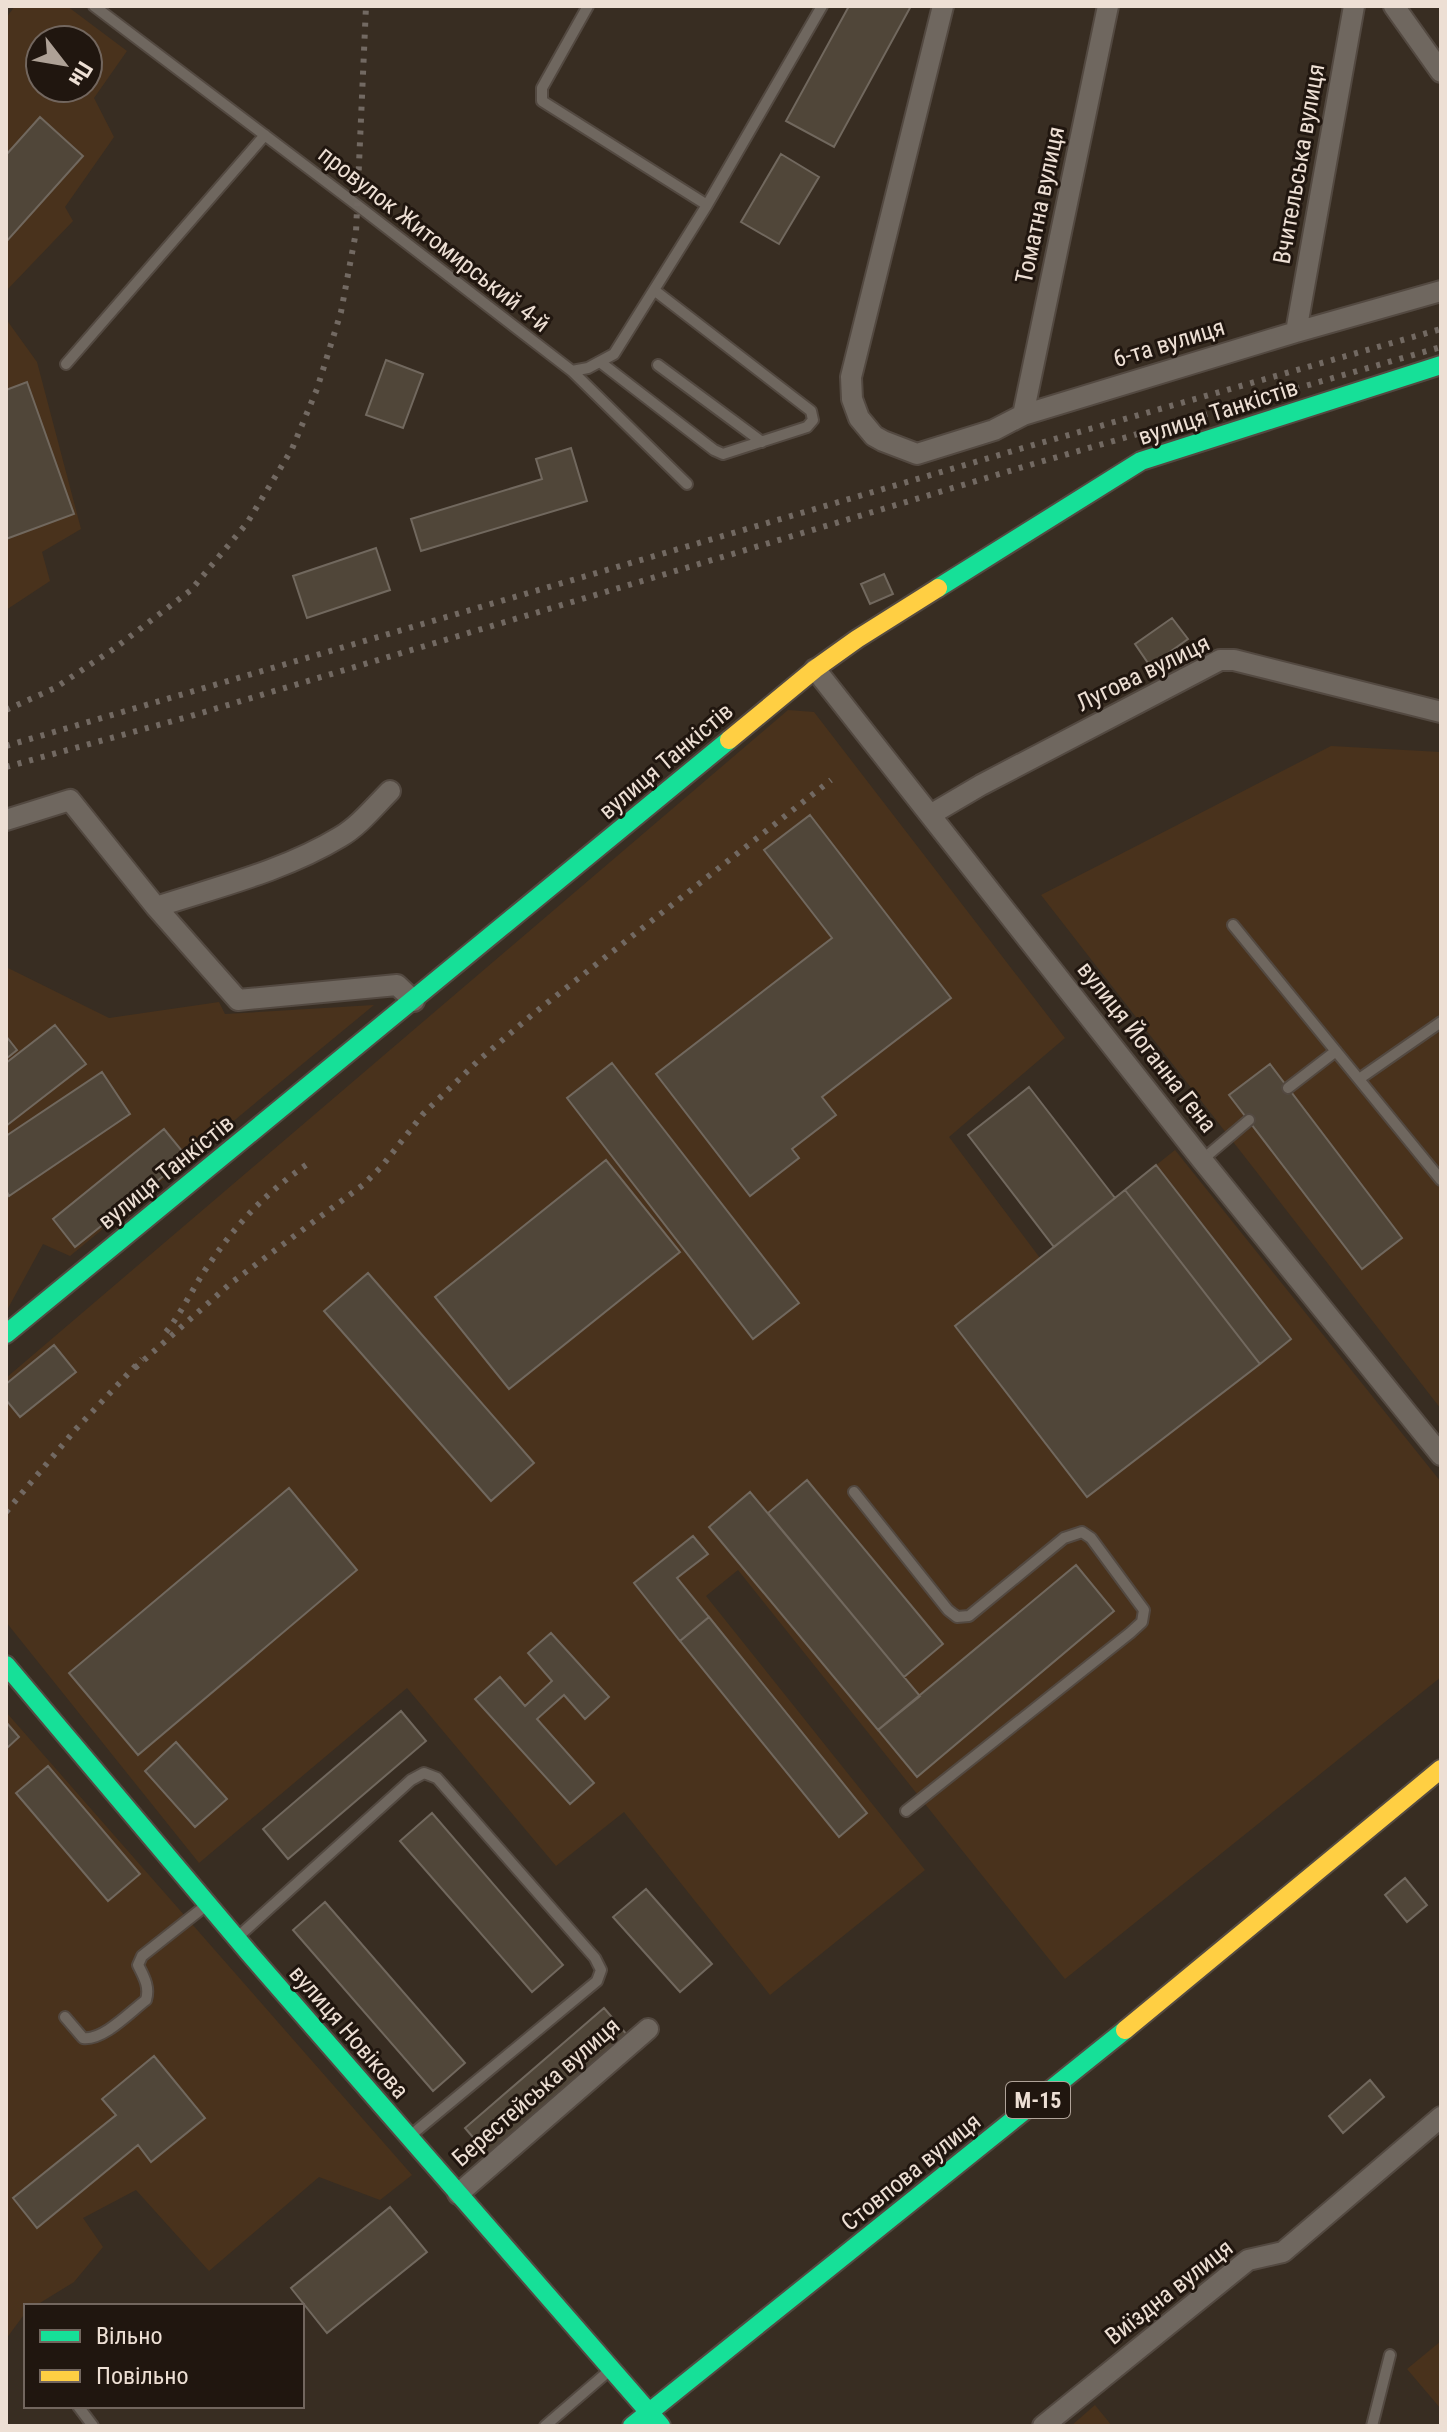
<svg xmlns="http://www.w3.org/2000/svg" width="1447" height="2432" viewBox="0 0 1447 2432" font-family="'Roboto Condensed',sans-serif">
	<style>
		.built { fill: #49321c; fill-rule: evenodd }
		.building { fill: #504639; stroke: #71685e; stroke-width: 2 }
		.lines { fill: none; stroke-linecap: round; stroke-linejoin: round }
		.lane-casing { stroke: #534941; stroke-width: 14 }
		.street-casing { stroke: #534941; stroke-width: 24 }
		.fast-casing { stroke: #534941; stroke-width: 22 }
		.slow-casing { stroke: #534941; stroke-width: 22 }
		.lane { stroke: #6f675f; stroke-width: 10 }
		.street { stroke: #6f675f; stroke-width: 20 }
		.fast { stroke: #16e098; stroke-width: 18 }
		.slow { stroke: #ffcf43; stroke-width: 18 }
		.rail { stroke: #726962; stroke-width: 6; stroke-dasharray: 4 8; stroke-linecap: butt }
		.labels { text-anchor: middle; stroke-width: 6; stroke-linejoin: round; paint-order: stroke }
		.shield { fill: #20160f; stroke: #b0a399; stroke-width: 2 }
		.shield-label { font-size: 22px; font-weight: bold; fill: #eddfd4 }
		.street-label { font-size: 24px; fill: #eddfd4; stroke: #20160f }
	</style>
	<rect width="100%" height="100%" fill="#382d22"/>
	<path class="built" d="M15,6H67L127,51L94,98L114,137L65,207L73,221L6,291V18ZM40,40H88V88H40Z
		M6,319L37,362L81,529L42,552L50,581L6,610Z
		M788,710L814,712L1065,1038L949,1137L1040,1258L1175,1150L1441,1482V1677L1065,1979L738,1570L706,1596L925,1870L770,1995L624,1812L556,1866L407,1688L199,1863L6,1622V1378Z
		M1331,746L1441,752V1409L1041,895Z
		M6,967L109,1018L219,1002L225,1014L374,1005L70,1256L43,1244L6,1312Z
		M6,1712L412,2175L380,2200L319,2177L209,2271L136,2190L83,2218L103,2247L74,2282L35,2306H26V2312L6,2339Z
		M1441,2341V2409L1407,2369Z
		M1095,2405L1112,2426H1071Z"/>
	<path class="building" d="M849,6H911L834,147L786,121Z
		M40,117L83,156L6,242V155Z
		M781,154L819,177L779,244L741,222Z
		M386,360L423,374L403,428L366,415Z
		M27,382L74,514L6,539V390Z
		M571,448L587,501L421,551L411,519L542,479L536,459Z
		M376,548L390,590L307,618L293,576Z
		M884,574L893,594L870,604L861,584Z
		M1172,618L1188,639L1150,666L1135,644Z
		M810,815L951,998L822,1097L836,1115L792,1149L799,1158L750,1196L656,1074L832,938L764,850Z
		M55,1025L86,1064L6,1126V1063Z
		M6,1036L17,1050L6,1059Z
		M612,1063L799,1303L753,1339L567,1098Z
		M1270,1064L1402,1238L1362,1269L1229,1095Z
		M102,1072L130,1114L9,1196L6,1190V1136Z
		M1029,1087L1115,1198L1054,1247L968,1135Z
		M164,1129L187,1157L75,1247L53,1219Z
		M606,1160L680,1252L509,1389L435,1297Z
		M1156,1165L1291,1339L1260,1364L1125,1190Z
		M1125,1190L1260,1364L1087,1497L955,1326Z
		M368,1273L534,1463L491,1501L324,1311Z
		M54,1345L76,1372L20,1417L6,1400V1384Z
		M807,1480L943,1644L904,1677L768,1513Z
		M289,1488L357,1570L138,1755L69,1673Z
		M750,1492L920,1696L878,1730L709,1527Z
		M693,1536L708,1554L677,1578L709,1617L680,1641L634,1583Z
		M1076,1565L1114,1611L917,1777L878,1730Z
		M709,1617L867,1813L839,1837L680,1641Z
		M551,1633L609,1697L585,1719L564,1695L537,1719L594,1783L570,1804L475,1699L500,1677L525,1706L552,1681L528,1653Z
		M401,1711L426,1741L288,1859L263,1829Z
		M6,1722L19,1737L6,1749Z
		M176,1742L227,1799L195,1827L145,1771Z
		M48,1766L140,1874L108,1901L16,1793Z
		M432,1813L563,1965L532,1992L400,1841Z
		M1405,1878L1427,1905L1407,1922L1385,1895Z
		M646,1889L712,1964L680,1992L613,1917Z
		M325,1902L465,2063L433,2091L293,1930Z
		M604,2008L628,2036L490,2157L465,2128Z
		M154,2056L205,2118L151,2162L138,2145L37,2228L13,2198L116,2115L102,2099Z
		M1370,2080L1384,2097L1343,2133L1329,2116Z
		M390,2207L427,2252L327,2333L291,2288Z"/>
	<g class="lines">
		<defs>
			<path id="lane" d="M94,6L357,205L572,371L588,368L614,354L707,205L822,6
				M588,6L542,88V101L707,205
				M600,362L714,450L723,454L807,427L813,420L811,411L654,290
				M66,364L265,135
				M658,365L762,442
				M572,371L687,484
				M1233,925L1441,1180
				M1359,1079L1441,1022
				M1288,1088L1336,1051
				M1202,1160L1249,1120
				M854,1492L948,1610L957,1617L969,1616L1064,1538L1082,1532L1091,1538L1144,1610L1142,1622L1130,1633L906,1811
				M240,1935L411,1780L424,1773L437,1778L595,1958L601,1970L597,1981L410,2136
				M65,2017L83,2038C103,2041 130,2012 146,2000C150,1987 144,1977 138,1965L142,1956L204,1907
				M78,2406L93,2426
				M545,2426L610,2370
				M1372,2426L1390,2355"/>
			<path id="street" d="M943,6L851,377L852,399L859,418L874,436L883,441L917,454L994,430L1023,415L1296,332L1441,291
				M1394,6L1441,72
				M1296,332L1354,6
				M1023,415L1108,6
				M815,669L1202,1160L1441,1455
				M930,815L981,785L1220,660H1234L1441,712
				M6,820L70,800L156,907L238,1000L397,985L414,1001
				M156,907C217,887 284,871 340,837C359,826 374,807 390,791
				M458,2194L648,2029
				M1043,2426L1248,2260L1283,2252L1441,2117"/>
			<path id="fast" d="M938,588L1141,461L1441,365
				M6,1334L729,740
				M6,1665L249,1953L661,2426
				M632,2426L1125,2030"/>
			<path id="slow" d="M729,740L815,669L857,639L938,588
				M1125,2030L1441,1769"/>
		</defs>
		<use href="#lane" class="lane-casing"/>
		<use href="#street" class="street-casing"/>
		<use href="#fast" class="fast-casing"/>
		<use href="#slow" class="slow-casing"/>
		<use href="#lane" class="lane"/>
		<use href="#street" class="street"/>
		<use href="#fast" class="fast"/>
		<use href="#slow" class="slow"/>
		<path class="rail" d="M6,710L55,688L115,648L191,590L247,523L292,449L317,389L341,312L356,232L366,6
			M6,746L1030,446L1441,329
			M6,767L191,716L1033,464L1441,347
			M166,1332C183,1311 194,1285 210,1263C237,1223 266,1193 306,1165
			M135,1368L231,1283L363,1185L382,1166L423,1114L479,1060L533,1014L831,780
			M6,1512L76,1429L142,1359"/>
	</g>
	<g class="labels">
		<rect class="shield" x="1006" y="2082" width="64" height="36" rx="6"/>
		<g class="shield-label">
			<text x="1038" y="2108">М-15</text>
		</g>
		<g class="street-label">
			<text transform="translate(1299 164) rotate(-80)" y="8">Вчительська вулиця</text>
			<text transform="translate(1040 205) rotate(-78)" y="8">Томатна вулиця</text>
			<text transform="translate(434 239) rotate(38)" y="8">провулок Житомирський 4-й</text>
			<text transform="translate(1169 343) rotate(-17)" y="8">6-та вулиця</text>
			<text transform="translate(1218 412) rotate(-18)" y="8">вулиця Танкістів</text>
			<text transform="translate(1143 673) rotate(-26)" y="8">Лугова вулиця</text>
			<text transform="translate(666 761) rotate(-40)" y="8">вулиця Танкістів</text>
			<text transform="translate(1147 1047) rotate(52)" y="8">вулиця Йоганна Гена</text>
			<text transform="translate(166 1172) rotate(-39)" y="8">вулиця Танкістів</text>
			<text transform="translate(349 2032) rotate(49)" y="8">вулиця Новікова</text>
			<text transform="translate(536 2092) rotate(-41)" y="8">Берестейська вулиця</text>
			<text transform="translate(911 2172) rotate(-39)" y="8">Стовпова вулиця</text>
			<text transform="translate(1169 2292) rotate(-38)" y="8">Виїздна вулиця</text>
		</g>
	</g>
	<rect width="1447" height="2432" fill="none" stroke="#eddfd4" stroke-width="16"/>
	<rect x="24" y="2304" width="280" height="104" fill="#20160f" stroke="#72665e" stroke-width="2"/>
	<rect x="40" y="2330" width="40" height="12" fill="#16e098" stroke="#72665e" stroke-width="2"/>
	<text x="96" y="2344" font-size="24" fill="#eddfd4">Вільно</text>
	<rect x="40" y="2370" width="40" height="12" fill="#ffcf43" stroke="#72665e" stroke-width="2"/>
	<text x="96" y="2384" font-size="24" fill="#eddfd4">Повільно</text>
	<g transform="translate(64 64) rotate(121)"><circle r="38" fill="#20160f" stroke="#72665e" stroke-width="2"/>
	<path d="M0-6L14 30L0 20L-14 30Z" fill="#aea196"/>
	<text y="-12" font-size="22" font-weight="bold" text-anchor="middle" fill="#eddfd4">Пн</text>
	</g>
</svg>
